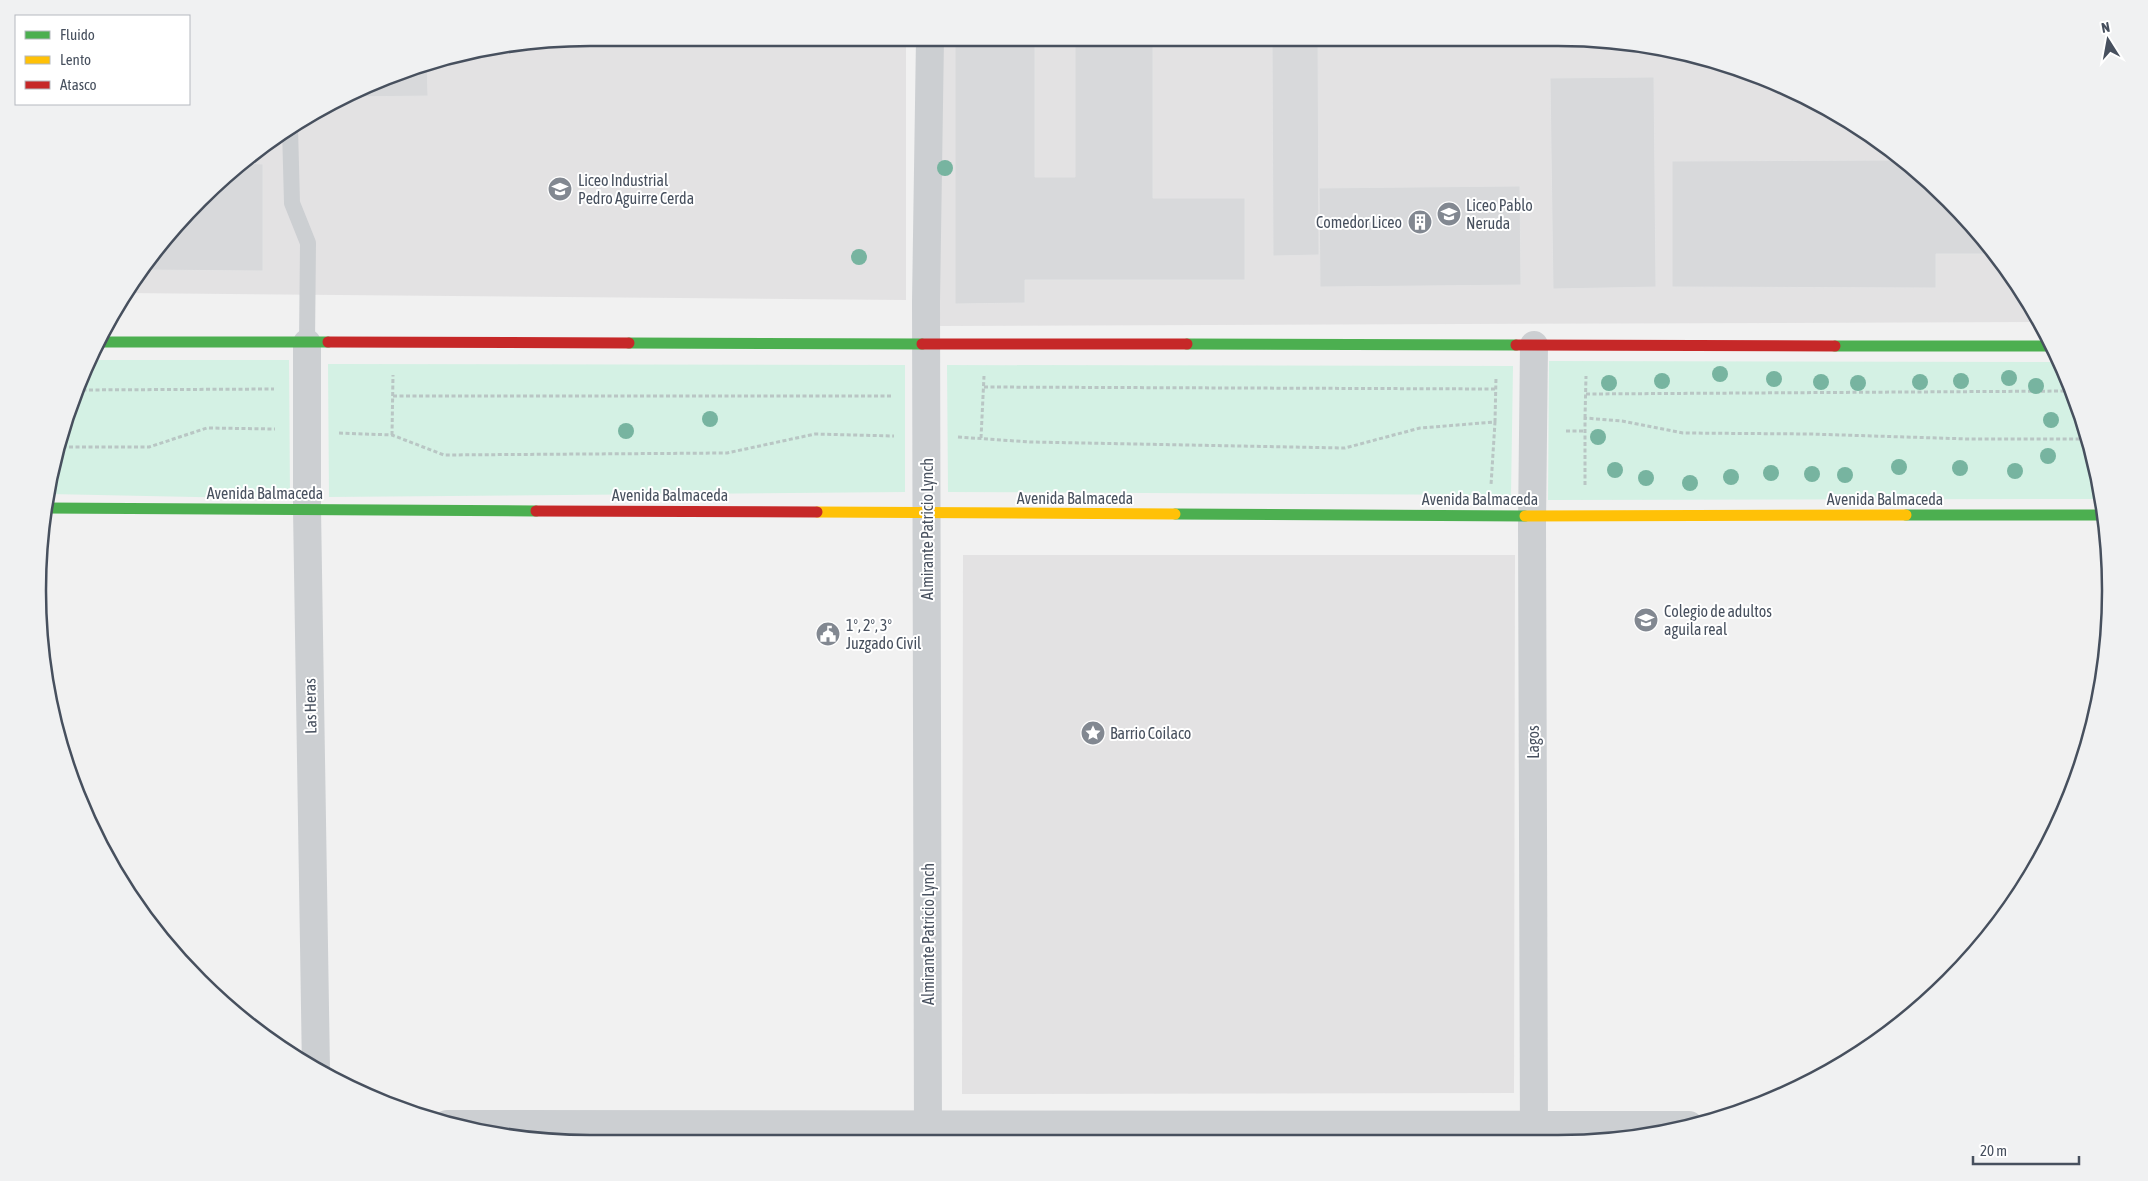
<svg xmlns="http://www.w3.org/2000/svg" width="2148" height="1181" viewBox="0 0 2148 1181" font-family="'Asap Condensed',sans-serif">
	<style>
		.education { fill: #e3e2e3 }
		.green { fill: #d4f1e4 }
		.building { fill: #d8d9db; stroke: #e3e3e4 }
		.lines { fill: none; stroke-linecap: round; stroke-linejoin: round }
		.path { stroke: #b9c6c4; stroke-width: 3; stroke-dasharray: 4 2.5; stroke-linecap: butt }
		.lane { stroke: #cccfd2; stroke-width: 16 }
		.street { stroke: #cccfd2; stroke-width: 28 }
		.fast { stroke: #4caf50; stroke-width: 11 }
		.slow { stroke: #ffc107; stroke-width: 11 }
		.jam { stroke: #c62828; stroke-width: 11 }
		.tree { fill: #77b4a0 }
		.labels { text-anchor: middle; stroke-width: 4; stroke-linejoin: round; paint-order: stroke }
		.poi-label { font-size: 16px; fill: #47505e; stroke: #fff; text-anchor: start }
		.street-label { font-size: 16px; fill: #47505e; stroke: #fff }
		.rim { fill: none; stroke: #47505e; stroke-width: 2.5 }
	</style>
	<rect width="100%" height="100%" fill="#f1f1f1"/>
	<path class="education" d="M590,38H906V300L125,293L131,284L175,226L254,152L314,111L412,67L483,48Z
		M941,38L1593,39L1701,56L1834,111L1922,175L1996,254L2039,322L939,326Z
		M963,555H1515L1514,1093L962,1094Z"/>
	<path class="green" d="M89,360H289L290,499L49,494C56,448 67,402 89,360Z
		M1549,361L2059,362L2092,447L2100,499L1548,500Z
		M328,364L905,365V492L329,497Z
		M947,365L1513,366L1511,495L948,492Z"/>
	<path class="building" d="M955,38H1035V177H1075V38H1153V198H1245V280H1025V303L955,304Z
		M1272,38H1318L1319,255L1273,256Z
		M427,63L428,96L345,97L412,67Z
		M1654,77L1656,287L1553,289L1550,78Z
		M1901,160L1922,175L1996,254H1936V288L1672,287V161Z
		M241,163L263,164V271L141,270L175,226Z
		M1520,186L1521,285L1320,287L1319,188Z"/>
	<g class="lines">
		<path class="path" d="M984,387L1495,389
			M76,390L274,389
			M1586,394L2070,391
			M393,396H893
			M1585,418L1586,376
			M1495,422L1496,377
			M1566,431H1585
			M339,433L392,435L444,455L727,453L815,434L894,436
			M392,435L393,375
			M958,437L1030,442L1345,448L1420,428L1495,422L1491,485
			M981,438L984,376
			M56,447H149L207,428L275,429
			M1585,485V418L1622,421L1683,433L1810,434L1969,439H2088"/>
		<path class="lane" d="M290,128L292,203L308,243L307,343"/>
		<path class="street" d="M307,343V509L316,1070
			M447,1124L1689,1125
			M1534,1139L1532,525L1534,345
			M928,1141L926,302L930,38"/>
		<path class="fast" d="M99,342H328
			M629,343L922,344
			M1187,344L1516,345
			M1835,346H2054
			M46,508L536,511
			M1175,514L1525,516
			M1906,515H2103"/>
		<path class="slow" d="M817,512L1175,514
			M1525,516L1906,515"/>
		<path class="jam" d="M328,342L629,343
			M922,344H1187
			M1516,345L1835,346
			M536,511L817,512"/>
	</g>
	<g class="tree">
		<circle cx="945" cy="168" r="8"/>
		<circle cx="859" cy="257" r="8"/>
		<circle cx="1720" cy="374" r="8"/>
		<circle cx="2009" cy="378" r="8"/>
		<circle cx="1774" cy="379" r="8"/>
		<circle cx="1662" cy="381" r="8"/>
		<circle cx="1961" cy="381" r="8"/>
		<circle cx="1821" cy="382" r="8"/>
		<circle cx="1920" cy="382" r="8"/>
		<circle cx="1609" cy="383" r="8"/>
		<circle cx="1858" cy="383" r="8"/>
		<circle cx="2036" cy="386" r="8"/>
		<circle cx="710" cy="419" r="8"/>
		<circle cx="2051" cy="420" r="8"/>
		<circle cx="626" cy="431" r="8"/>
		<circle cx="1598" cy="437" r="8"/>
		<circle cx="2048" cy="456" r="8"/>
		<circle cx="1899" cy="467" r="8"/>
		<circle cx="1960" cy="468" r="8"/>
		<circle cx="1615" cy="470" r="8"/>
		<circle cx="2015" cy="471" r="8"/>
		<circle cx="1771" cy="473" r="8"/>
		<circle cx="1812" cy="474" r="8"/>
		<circle cx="1845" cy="475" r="8"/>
		<circle cx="1731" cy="477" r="8"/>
		<circle cx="1646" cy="478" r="8"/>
		<circle cx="1690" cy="483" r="8"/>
	</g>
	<defs>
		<symbol id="school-disc" viewBox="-11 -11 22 22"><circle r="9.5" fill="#828891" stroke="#fff"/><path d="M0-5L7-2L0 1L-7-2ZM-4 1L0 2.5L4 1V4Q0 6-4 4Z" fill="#fff"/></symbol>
		<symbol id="building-disc" viewBox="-11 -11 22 22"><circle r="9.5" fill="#828891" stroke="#fff"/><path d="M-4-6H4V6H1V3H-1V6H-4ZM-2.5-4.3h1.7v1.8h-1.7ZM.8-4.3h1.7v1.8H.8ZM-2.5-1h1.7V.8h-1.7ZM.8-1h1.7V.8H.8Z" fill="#fff"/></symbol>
		<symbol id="civic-disc" viewBox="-11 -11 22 22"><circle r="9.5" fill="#828891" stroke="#fff"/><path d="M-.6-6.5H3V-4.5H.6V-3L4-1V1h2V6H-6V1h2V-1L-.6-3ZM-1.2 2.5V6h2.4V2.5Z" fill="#fff"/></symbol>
		<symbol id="sight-disc" viewBox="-11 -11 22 22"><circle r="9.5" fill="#828891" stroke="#fff"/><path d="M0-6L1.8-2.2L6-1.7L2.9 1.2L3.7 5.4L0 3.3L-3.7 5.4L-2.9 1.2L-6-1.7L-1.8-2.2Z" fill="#fff"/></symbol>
	</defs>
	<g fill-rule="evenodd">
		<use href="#school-disc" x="546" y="175" width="28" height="28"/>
		<use href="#school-disc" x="1435" y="200" width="28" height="28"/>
		<use href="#building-disc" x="1406" y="208" width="28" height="28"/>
		<use href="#school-disc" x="1632" y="606" width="28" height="28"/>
		<use href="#civic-disc" x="814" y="620" width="28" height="28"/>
		<use href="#sight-disc" x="1079" y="719" width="28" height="28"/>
	</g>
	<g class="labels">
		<g class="poi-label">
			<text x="578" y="186">Liceo Industrial<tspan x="578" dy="18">Pedro Aguirre Cerda</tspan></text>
			<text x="1466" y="211">Liceo Pablo<tspan x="1466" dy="18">Neruda</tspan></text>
			<text x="1402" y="228" text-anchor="end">Comedor Liceo</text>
			<text x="1664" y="617">Colegio de adultos<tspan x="1664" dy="18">aguila real</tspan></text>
			<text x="846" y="631">1°, 2°, 3°<tspan x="846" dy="18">Juzgado Civil</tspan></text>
			<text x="1110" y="739">Barrio Coilaco</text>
		</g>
		<g class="street-label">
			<text x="265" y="499">Avenida Balmaceda</text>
			<text x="670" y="501">Avenida Balmaceda</text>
			<text x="1075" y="504">Avenida Balmaceda</text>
			<text x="1480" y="505">Avenida Balmaceda</text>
			<text x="1885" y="505">Avenida Balmaceda</text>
			<text transform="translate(927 529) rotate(-90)" y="6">Almirante Patricio Lynch</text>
			<text transform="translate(310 706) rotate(-91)" y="6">Las Heras</text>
			<text transform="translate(1533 742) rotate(-90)" y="6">Lagos</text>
			<text transform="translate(928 934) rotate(-90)" y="6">Almirante Patricio Lynch</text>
		</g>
	</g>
	<path d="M0 0H2148V1181H0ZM590 46H1558A544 544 0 0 1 2102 590V591A544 544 0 0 1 1558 1135H590A544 544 0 0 1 46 591V590A544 544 0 0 1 590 46Z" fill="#f0f1f2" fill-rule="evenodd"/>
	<path class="rim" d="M590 46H1558A544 544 0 0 1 2102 590V591A544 544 0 0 1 1558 1135H590A544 544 0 0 1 46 591V590A544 544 0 0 1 590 46Z"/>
	<rect x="15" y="15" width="175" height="90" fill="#ffffff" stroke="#b5b9bf"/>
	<rect x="25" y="31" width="25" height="8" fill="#4caf50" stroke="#b5b9bf"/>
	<text x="60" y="40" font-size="15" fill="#47505e">Fluido</text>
	<rect x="25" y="56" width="25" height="8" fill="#ffc107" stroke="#b5b9bf"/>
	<text x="60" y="65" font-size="15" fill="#47505e">Lento</text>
	<rect x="25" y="81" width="25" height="8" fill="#c62828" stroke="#b5b9bf"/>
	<text x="60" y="90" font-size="15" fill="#47505e">Atasco</text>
	<g transform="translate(2108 40) rotate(349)" stroke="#ffffff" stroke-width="4" paint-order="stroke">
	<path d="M0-4L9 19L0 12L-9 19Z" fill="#47505e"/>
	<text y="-8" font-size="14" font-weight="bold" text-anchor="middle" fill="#47505e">N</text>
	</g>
	<path d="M1973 1156v8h106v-8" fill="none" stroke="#47505e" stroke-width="2.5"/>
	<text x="1980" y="1156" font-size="15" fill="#47505e" stroke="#ffffff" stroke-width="4" paint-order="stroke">20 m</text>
</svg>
